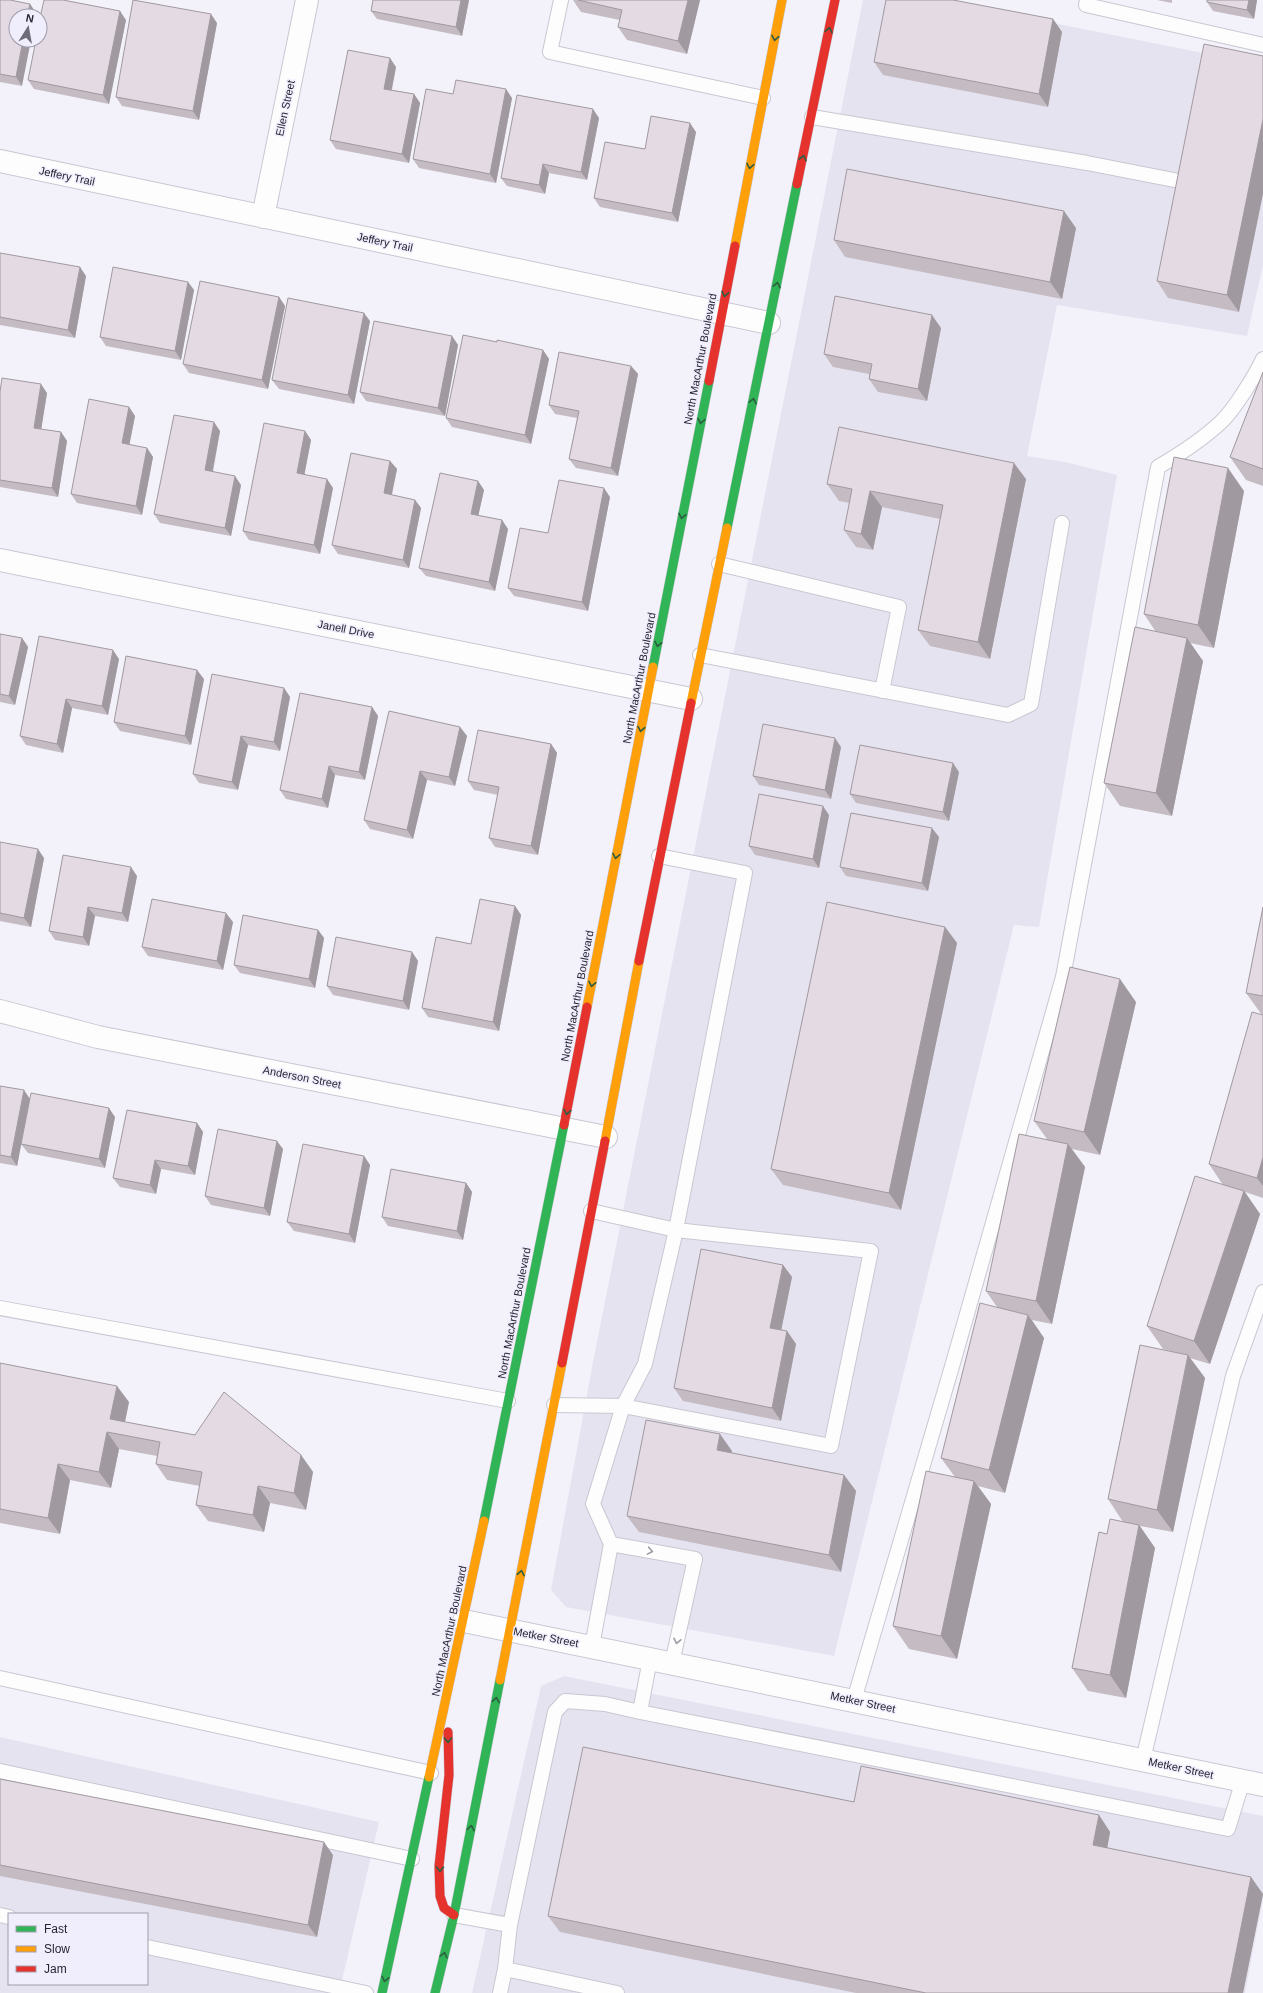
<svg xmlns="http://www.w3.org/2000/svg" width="1263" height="1993" viewBox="0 0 1263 1993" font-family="Arial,sans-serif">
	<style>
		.built { fill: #e6e3f1; fill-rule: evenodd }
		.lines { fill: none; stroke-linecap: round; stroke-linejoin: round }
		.lane-casing { stroke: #c9c7d1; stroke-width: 16 }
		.street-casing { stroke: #c9c7d1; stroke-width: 24 }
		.fast-casing { stroke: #c9c7d1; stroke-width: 10 }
		.slow-casing { stroke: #c9c7d1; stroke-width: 10 }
		.jam-casing { stroke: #c9c7d1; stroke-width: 10 }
		.lane { stroke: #fdfdfe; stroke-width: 14 }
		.street { stroke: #fdfdfe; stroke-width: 22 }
		.fast { stroke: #30b455; stroke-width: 9 }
		.slow { stroke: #ff9f0a; stroke-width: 9 }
		.jam { stroke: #e5322d; stroke-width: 9 }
		.wall { fill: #c4bbc3 }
		.shaded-wall { fill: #a0999f }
		.building { fill: #e4dae3; stroke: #a0999f }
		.oneway { stroke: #2b5e40 }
		.oneway2 { stroke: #9d9ba2 }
		.labels { text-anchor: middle; stroke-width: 3; stroke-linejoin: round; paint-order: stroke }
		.street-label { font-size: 11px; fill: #272432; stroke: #f0eefd }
	</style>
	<rect width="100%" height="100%" fill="#f3f2fa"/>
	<path class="built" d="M863,0H939L1263,65V265L1247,336L1057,305L1027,456L1065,462L1117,475L1039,927L1014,925L834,1656L566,1607L551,1590L593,1362Z
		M564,1676L1263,1816V1899L1245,1993H472L541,1686Z
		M0,1737L379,1822L339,1993H0ZM9,1914H147V1984H9Z"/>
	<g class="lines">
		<defs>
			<path id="lane" d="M561,0L550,52L763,98
				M1087,0L1086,5L1263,45
				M812,117L1087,163L1174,180
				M719,564L899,607L882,691
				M700,655L1008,715L1031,704L1062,523
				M591,1211L676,1230L645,1364L623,1406L831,1446L871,1251L676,1230L745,873L659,856
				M0,1308L508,1401
				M554,1405L623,1406L593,1504L611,1544L592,1646
				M611,1544L695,1559L672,1663
				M0,1678L431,1773
				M854,1700L953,1363L1063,977L1158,467C1180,454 1202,440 1221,422C1234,410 1255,376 1263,359
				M640,1712L1228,1829L1243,1780
				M1143,1760L1233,1376L1263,1292
				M0,1771L412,1859
				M0,1915L9,1917
				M454,1915L510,1925L505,1969L617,1993
				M510,1925L555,1712L565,1701L605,1704L640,1712L650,1659
				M147,1947L366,1993
				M500,1993L505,1969"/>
			<path id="street" d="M0,161L769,323
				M263,217L307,0
				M0,560L691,699
				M0,1011L98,1037L606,1137
				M464,1621L1263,1785"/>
			<path id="fast" d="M727,528L797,184
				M653,667L709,381
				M484,1521L564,1125
				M382,1993L429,1777
				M435,1993L454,1915L500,1680"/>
			<path id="slow" d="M735,246L782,0
				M691,703L727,528
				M587,1007L653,667
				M605,1141L639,961
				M500,1680L562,1363
				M429,1777L484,1521"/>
			<path id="jam" d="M797,184L835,0
				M709,381L735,246
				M639,961L691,703
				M564,1125L587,1007
				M562,1363L605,1141
				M448,1732L449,1775L439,1866L440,1896L444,1908L454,1915"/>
		</defs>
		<use href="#lane" class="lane-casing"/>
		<use href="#street" class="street-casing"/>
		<use href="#fast" class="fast-casing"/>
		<use href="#slow" class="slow-casing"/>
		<use href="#jam" class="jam-casing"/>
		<use href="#lane" class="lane"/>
		<use href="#street" class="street"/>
		<use href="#fast" class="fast"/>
		<use href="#slow" class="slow"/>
		<use href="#jam" class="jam"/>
	</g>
	<path class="wall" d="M0,0L30,4L36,13L35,16H16L22,86L0,82Z
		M469,0L462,36L377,19L371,11Z
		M573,0H700L687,54L627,40L618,27L620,20L581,12Z
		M1157,0H1172V3Z
		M1257,0L1254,19L1213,11L1207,2Z
		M1053,19L1062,32L1048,107L883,75L874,62Z
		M126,20L109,104L34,89L28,80Z
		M217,23L199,120L122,106L116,97Z
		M1263,56L1239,312L1168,298L1157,281Z
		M396,67L392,90L414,94L420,103L409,163L336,149L330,140Z
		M512,98L496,183L419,168L413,159Z
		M599,118L587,180L549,173L545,194L507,186L501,178Z
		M696,132L678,222L600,207L594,198L645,149Z
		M1076,228L1062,299L845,257L834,240Z
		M0,253L86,276L75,338L0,325Z
		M188,282L194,290L181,360L106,346L100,337Z
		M279,297L285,306L268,389L189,373L183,364Z
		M370,321L354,404L279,389L272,380Z
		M941,328L927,401L878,392L869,379V374L833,367L824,354Z
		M452,336L458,345L445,416L366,401L360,392Z
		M543,350L549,359L531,444L452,427L446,418Z
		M631,366L638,374L618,476L576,468L569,459L577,418L555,414L549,405Z
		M1263,372V486L1246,480L1230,457Z
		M0,392L47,393L41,429L61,432L67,441L58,497L0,487Z
		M129,407L135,416L129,445L147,448L153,457L142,515L77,503L71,494Z
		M220,431L213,472L241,485L231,536L160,523L154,514Z
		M305,431L311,440L304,475L333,488L320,554L249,540L243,531Z
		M390,461L397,469L392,495L415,500L421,508L409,568L338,554L332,545Z
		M1026,479L990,659L930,646L918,630L940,519L882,507L873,550L856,547L844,530L850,503L839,501L827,484Z
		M478,481L484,490L478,515L502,520L508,529L495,591L426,576L419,568Z
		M1244,491L1214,648L1190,643L1203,661L1172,816L1120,806L1104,783L1156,632L1144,614Z
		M610,497L588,611L514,596L508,588L548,533Z
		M0,634L22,638L28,647L15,705L0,702Z
		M39,636L119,659L108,715L72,708L63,753L26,745L20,736Z
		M204,679L191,745L120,731L114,722Z
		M284,688L290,697L280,751L248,745L238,790L199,783L193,774Z
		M372,707L378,716L365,780L335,775L328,808L286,799L280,790Z
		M460,727L467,736L455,786L427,780L413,839L370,829L364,820Z
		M551,744L557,753L538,855L495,847L489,838L498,795L474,790L468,781Z
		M841,747L831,799L759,785L753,776Z
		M959,772L949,821L856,803L850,794Z
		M829,815L819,868L755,855L749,846Z
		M939,837L928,891L846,876L840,867Z
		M0,842L44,858L31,927L0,921Z
		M137,876L128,922L95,916L89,946L55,940L49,931Z
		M515,906L521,915L499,1031L428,1017L422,1008L471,944Z
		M1263,907V1198L1245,1192L1260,1214L1210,1364L1190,1358L1205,1378L1173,1532L1140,1526L1155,1548L1126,1698L1088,1691L1072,1668L1107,1534L1123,1522L1108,1499L1174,1352L1163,1349L1147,1326L1223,1185L1209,1164L1262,1015L1246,993Z
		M233,922L223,970L148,956L142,947Z
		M945,927L957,943L901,1210L783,1185L771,1169Z
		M318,930L324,938L315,988L240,973L234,965Z
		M412,952L418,961L409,1010L333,995L327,986Z
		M1136,1002L1100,1155L1072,1149L1085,1167L1052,1324L1032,1320L1044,1338L1005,1493L978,1486L991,1504L957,1659L909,1649L893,1626L955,1477L941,1458L997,1307L986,1291L1047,1139L1034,1121Z
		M0,1086L30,1099L17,1166L0,1163Z
		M115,1117L105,1168L28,1153L21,1144Z
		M197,1123L203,1132L195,1175L161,1169L156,1194L120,1187L113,1178Z
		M283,1149L270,1216L211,1205L205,1196Z
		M364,1156L370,1165L355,1243L294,1231L287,1222Z
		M466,1183L472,1192L463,1240L388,1226L382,1217Z
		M783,1265L792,1277L781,1330L787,1331L796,1344L781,1421L683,1401L674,1388Z
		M0,1363L129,1402L125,1422L301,1455L313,1472L306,1510L270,1503L264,1532L208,1521L196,1505L200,1486L167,1480L156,1464L157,1456L119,1449L111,1488L70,1480L60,1534L0,1523Z
		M732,1451L731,1453L844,1475L856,1491L841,1572L639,1532L627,1516Z
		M0,1779L333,1855L317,1937L0,1876Z
		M854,1802L1099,1815L1110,1832L1107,1847L1263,1894L1243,1993H856L560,1932L548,1916Z"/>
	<path class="shaded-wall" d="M461,0H469L462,36L456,27Z
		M688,0H700L687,54L678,41Z
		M1249,0H1257L1254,19L1247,10Z
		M30,4L36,13L35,16H27Z
		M120,11L126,20L109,104L103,95Z
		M211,14L217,23L199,120L193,111Z
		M1053,19L1062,32L1048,107L1039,94Z
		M23,40H31L22,86L16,77Z
		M390,58L396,67L390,97L384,89Z
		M506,89L512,98L496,183L490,174Z
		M414,94L420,103L409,163L402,154Z
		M593,109L599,118L587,180L581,172Z
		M1263,119V194L1239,312L1227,295Z
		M690,123L696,132L678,222L672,213Z
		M543,164L549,173L545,194L539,185Z
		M1064,211L1076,228L1062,299L1050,282Z
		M80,267L86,276L75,338L68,330Z
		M188,282L194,290L181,360L175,351Z
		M279,297L285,306L268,389L262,380Z
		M364,313L370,321L354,404L348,395Z
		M932,315L941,328L927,401L918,389Z
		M452,336L458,345L445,416L438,408Z
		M543,350L549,359L531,444L525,435Z
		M631,366L638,374L618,476L611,468Z
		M41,384L47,393L40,437L34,428Z
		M129,407L135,416L128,452L122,443Z
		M214,422L220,431L211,479L205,470Z
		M305,431L311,440L303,482L297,473Z
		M61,432L67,441L58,497L52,488Z
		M147,448L153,457L142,515L136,506Z
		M390,461L397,469L390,502L384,493Z
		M1014,463L1026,479L990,659L978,642Z
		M1228,468L1244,491L1214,648L1198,625Z
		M235,476L241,485L231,536L225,528Z
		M327,479L333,488L320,554L314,545Z
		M478,481L484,490L477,522L471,514Z
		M604,488L610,497L588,611L582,602Z
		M870,491L882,507L873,550L861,534Z
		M415,500L421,508L409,568L403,560Z
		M502,520L508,529L495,591L489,582Z
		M22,638L28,647L15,705L9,696Z
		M1187,638L1203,661L1172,816L1156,793Z
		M113,650L119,659L108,715L102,706Z
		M197,670L204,679L191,745L185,736Z
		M284,688L290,697L280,751L274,742Z
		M66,699L72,708L63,753L57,744Z
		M372,707L378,716L365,780L359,772Z
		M460,727L467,736L455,786L449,777Z
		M241,736L248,745L238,790L232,782Z
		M835,738L841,747L831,799L825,790Z
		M551,744L557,753L538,855L531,846Z
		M953,763L959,772L949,821L943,812Z
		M329,766L335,775L328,808L322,799Z
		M420,771L427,780L413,839L407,830Z
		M823,806L829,815L819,868L813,859Z
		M932,828L939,837L928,891L922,883Z
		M38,849L44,858L31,927L24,918Z
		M131,867L137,876L128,922L122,913Z
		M515,906L521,915L499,1031L493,1022Z
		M88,907L95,916L89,946L83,937Z
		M226,913L233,922L223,970L217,961Z
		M945,927L957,943L901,1210L889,1193Z
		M318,930L324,938L315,988L309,979Z
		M412,952L418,961L409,1010L403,1001Z
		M1120,979L1136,1002L1100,1155L1084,1132Z
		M24,1090L30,1099L17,1166L11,1157Z
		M109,1108L115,1117L105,1168L99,1159Z
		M197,1123L203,1132L195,1175L188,1166Z
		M277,1141L283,1149L270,1216L264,1208Z
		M1068,1144L1085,1167L1052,1324L1036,1301Z
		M364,1156L370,1165L355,1243L349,1234Z
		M1263,1157V1186L1257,1178Z
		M155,1160L161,1169L156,1194L150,1185Z
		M466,1183L472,1192L463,1240L457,1231Z
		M1244,1191L1260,1214L1210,1364L1194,1341Z
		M783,1265L792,1277L779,1341L770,1328Z
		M1028,1315L1044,1338L1005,1493L989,1470Z
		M787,1331L796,1344L781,1421L772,1408Z
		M1188,1355L1205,1378L1173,1532L1157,1510Z
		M117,1386L129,1402L122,1436L110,1419Z
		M107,1432L119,1449L111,1488L99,1472Z
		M720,1434L732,1451L729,1467L717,1450Z
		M301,1455L313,1472L306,1510L294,1493Z
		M58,1464L70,1480L60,1534L48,1518Z
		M844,1475L856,1491L841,1572L829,1555Z
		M974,1481L991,1504L957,1659L941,1636Z
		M258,1486L270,1503L264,1532L253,1515Z
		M1139,1525L1155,1548L1126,1698L1110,1675Z
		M1099,1815L1110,1832L1105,1861L1093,1845Z
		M324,1842L333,1855L317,1937L308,1925Z
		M1251,1877L1263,1894L1243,1993H1228Z"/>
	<path class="building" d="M0,0H10L30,4L27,16H16V40H23L16,77L0,74Z
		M44,0H63L120,11L103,95L28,80L36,40H40V18Z
		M133,0L211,14L193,111L116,97Z
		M373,0H461L456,27L371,11Z
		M578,0H688L678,41L618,27L622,10Z
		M886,0H953L1053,19L1039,94L874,62Z
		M1207,0H1249L1247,10L1207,2Z
		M1204,44L1263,56V119L1227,295L1157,281Z
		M348,50L390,58L384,89L414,94L402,154L330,140Z
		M456,80L506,89L490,174L413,159L426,89L453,94Z
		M517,95L593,109L581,172L543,164L539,185L501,178Z
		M651,116L690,123L672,213L594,198L605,142L645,149Z
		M847,169L1064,211L1050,282L834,240Z
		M0,253L80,267L68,330L0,317Z
		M113,267L188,282L175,351L100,337Z
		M200,281L279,297L262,380L183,364Z
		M835,296L932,315L918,389L869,379L872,364L824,354Z
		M288,298L364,313L348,395L272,380Z
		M374,321L452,336L438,408L360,392Z
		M463,335L497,342V340L543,350L525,435L446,418Z
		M559,352L631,366L611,468L569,459L579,411L549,405Z
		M1263,372V469L1230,457Z
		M2,378L41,384L34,428L61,432L52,488L0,480V392Z
		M89,399L129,407L122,443L147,448L136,506L71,494Z
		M174,415L214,422L205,470L235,476L225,528L154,514Z
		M264,423L305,431L297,473L327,479L314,545L243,531Z
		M839,427L1014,463L978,642L918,630L943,505L870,491L861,534L844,530L852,489L827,484Z
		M351,453L390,461L384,493L415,500L403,560L332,545Z
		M1174,457L1228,468L1198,625L1144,614Z
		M440,473L478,481L471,514L502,520L489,582L419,568Z
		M559,480L604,488L582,602L508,588L520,528L548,533Z
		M1135,627L1187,638L1156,793L1104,783Z
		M0,634L22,638L9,696L0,694Z
		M39,636L113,650L102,706L66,699L57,744L20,736Z
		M126,656L197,670L185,736L114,722Z
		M212,674L284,688L274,742L241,736L232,782L193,774Z
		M300,693L372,707L359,772L329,766L322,799L280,790Z
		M389,711L460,727L449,777L420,771L407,830L364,820Z
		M763,724L835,738L825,790L753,776Z
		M478,730L551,744L531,846L489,838L499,787L468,781Z
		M860,745L953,763L943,812L850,794Z
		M759,794L823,806L813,859L749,846Z
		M851,813L932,828L922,883L840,867Z
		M0,842L38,849L24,918L0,913Z
		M63,855L131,867L122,913L88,907L83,937L49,931Z
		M152,899L226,913L217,961L142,947Z
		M480,899L515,906L493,1022L422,1008L436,937L471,944Z
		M827,902L945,927L889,1193L771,1169Z
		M1263,907V996L1246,993Z
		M243,915L318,930L309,979L234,965Z
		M336,937L412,952L403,1001L327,986Z
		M1070,967L1120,979L1084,1132L1034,1121Z
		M1252,1012L1263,1015V1157L1257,1178L1209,1164Z
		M0,1086L24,1090L11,1157L0,1155Z
		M31,1093L109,1108L99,1159L21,1144Z
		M127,1110L197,1123L188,1166L155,1160L150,1185L113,1178Z
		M218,1129L277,1141L264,1208L205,1196Z
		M1019,1134L1068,1144L1036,1301L986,1291Z
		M303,1144L364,1156L349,1234L287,1222Z
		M391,1169L466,1183L457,1231L382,1217Z
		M1195,1176L1244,1191L1194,1341L1147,1326Z
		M701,1249L783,1265L770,1328L787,1331L772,1408L674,1388Z
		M980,1303L1028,1315L989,1470L941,1458Z
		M1140,1345L1188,1355L1157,1510L1108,1499Z
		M0,1363L117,1386L110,1419L195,1435L224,1392L301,1455L294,1493L258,1486L253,1515L196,1505L202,1472L156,1464L160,1442L107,1432L99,1472L58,1464L48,1518L0,1509Z
		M646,1420L720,1434L717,1450L844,1475L829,1555L627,1516Z
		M926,1471L974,1481L941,1636L893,1626Z
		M1110,1519L1139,1525L1110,1675L1072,1668L1099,1532L1107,1534Z
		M583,1747L854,1802L861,1766L1099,1815L1093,1845L1251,1877L1228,1993H926L548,1916Z
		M0,1779L324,1842L308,1925L0,1865Z"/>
	<defs><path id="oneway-chevron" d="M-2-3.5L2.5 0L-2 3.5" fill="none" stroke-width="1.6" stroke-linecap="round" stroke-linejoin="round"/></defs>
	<g class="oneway">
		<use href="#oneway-chevron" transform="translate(829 30) rotate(-79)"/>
		<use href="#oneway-chevron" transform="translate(775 38) rotate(101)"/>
		<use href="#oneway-chevron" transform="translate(803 158) rotate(-78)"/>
		<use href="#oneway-chevron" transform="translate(750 166) rotate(101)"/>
		<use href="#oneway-chevron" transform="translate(777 285) rotate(-78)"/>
		<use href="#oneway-chevron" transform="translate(725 294) rotate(101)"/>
		<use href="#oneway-chevron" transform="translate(753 401) rotate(-78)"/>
		<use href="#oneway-chevron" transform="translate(701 421) rotate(101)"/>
		<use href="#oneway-chevron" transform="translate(682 516) rotate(101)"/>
		<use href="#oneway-chevron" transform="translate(658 644) rotate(101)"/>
		<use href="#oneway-chevron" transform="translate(641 729) rotate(101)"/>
		<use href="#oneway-chevron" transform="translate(616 856) rotate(101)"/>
		<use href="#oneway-chevron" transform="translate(592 984) rotate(101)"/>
		<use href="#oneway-chevron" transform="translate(567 1112) rotate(101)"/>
		<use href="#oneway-chevron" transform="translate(521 1573) rotate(-79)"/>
		<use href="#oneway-chevron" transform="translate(496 1700) rotate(-79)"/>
		<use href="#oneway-chevron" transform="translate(448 1740) rotate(88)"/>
		<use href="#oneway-chevron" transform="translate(471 1828) rotate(-79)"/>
		<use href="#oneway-chevron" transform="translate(440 1869) rotate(91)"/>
		<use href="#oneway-chevron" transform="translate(444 1955) rotate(-77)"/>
		<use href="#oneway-chevron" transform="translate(385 1979) rotate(103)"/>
	</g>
	<g class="oneway2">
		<use href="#oneway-chevron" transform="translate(650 1551) rotate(10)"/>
		<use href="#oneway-chevron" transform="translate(677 1641) rotate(102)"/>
	</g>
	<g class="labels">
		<g class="street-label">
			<text transform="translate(285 108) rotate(-78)" y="4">Ellen Street</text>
			<text transform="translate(67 176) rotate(12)" y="4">Jeffery Trail</text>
			<text transform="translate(385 242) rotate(12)" y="4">Jeffery Trail</text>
			<text transform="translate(700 359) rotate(-79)" y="4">North MacArthur Boulevard</text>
			<text transform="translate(346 629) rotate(11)" y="4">Janell Drive</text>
			<text transform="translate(639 678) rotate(-79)" y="4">North MacArthur Boulevard</text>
			<text transform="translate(577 996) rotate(-79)" y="4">North MacArthur Boulevard</text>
			<text transform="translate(302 1077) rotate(11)" y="4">Anderson Street</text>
			<text transform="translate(514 1313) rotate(-79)" y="4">North MacArthur Boulevard</text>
			<text transform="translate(449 1631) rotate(-78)" y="4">North MacArthur Boulevard</text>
			<text transform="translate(546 1637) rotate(11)" y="4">Metker Street</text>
			<text transform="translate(863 1702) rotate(12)" y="4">Metker Street</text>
			<text transform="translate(1181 1768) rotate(12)" y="4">Metker Street</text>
		</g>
	</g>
	<rect x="8" y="1913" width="140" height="72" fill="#f0eefd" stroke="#a09dac"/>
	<rect x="16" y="1926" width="20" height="6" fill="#30b455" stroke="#a09dac"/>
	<text x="44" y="1933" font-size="12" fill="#272432">Fast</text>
	<rect x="16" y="1946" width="20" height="6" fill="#ff9f0a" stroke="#a09dac"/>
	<text x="44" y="1953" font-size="12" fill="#272432">Slow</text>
	<rect x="16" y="1966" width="20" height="6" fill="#e5322d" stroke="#a09dac"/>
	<text x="44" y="1973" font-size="12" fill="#272432">Jam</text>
	<g transform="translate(28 28) rotate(11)"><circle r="19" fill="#f0eefd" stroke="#a09dac"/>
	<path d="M0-3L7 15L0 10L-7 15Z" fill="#6e6c78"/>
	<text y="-6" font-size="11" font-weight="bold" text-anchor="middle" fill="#272432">N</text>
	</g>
</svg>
